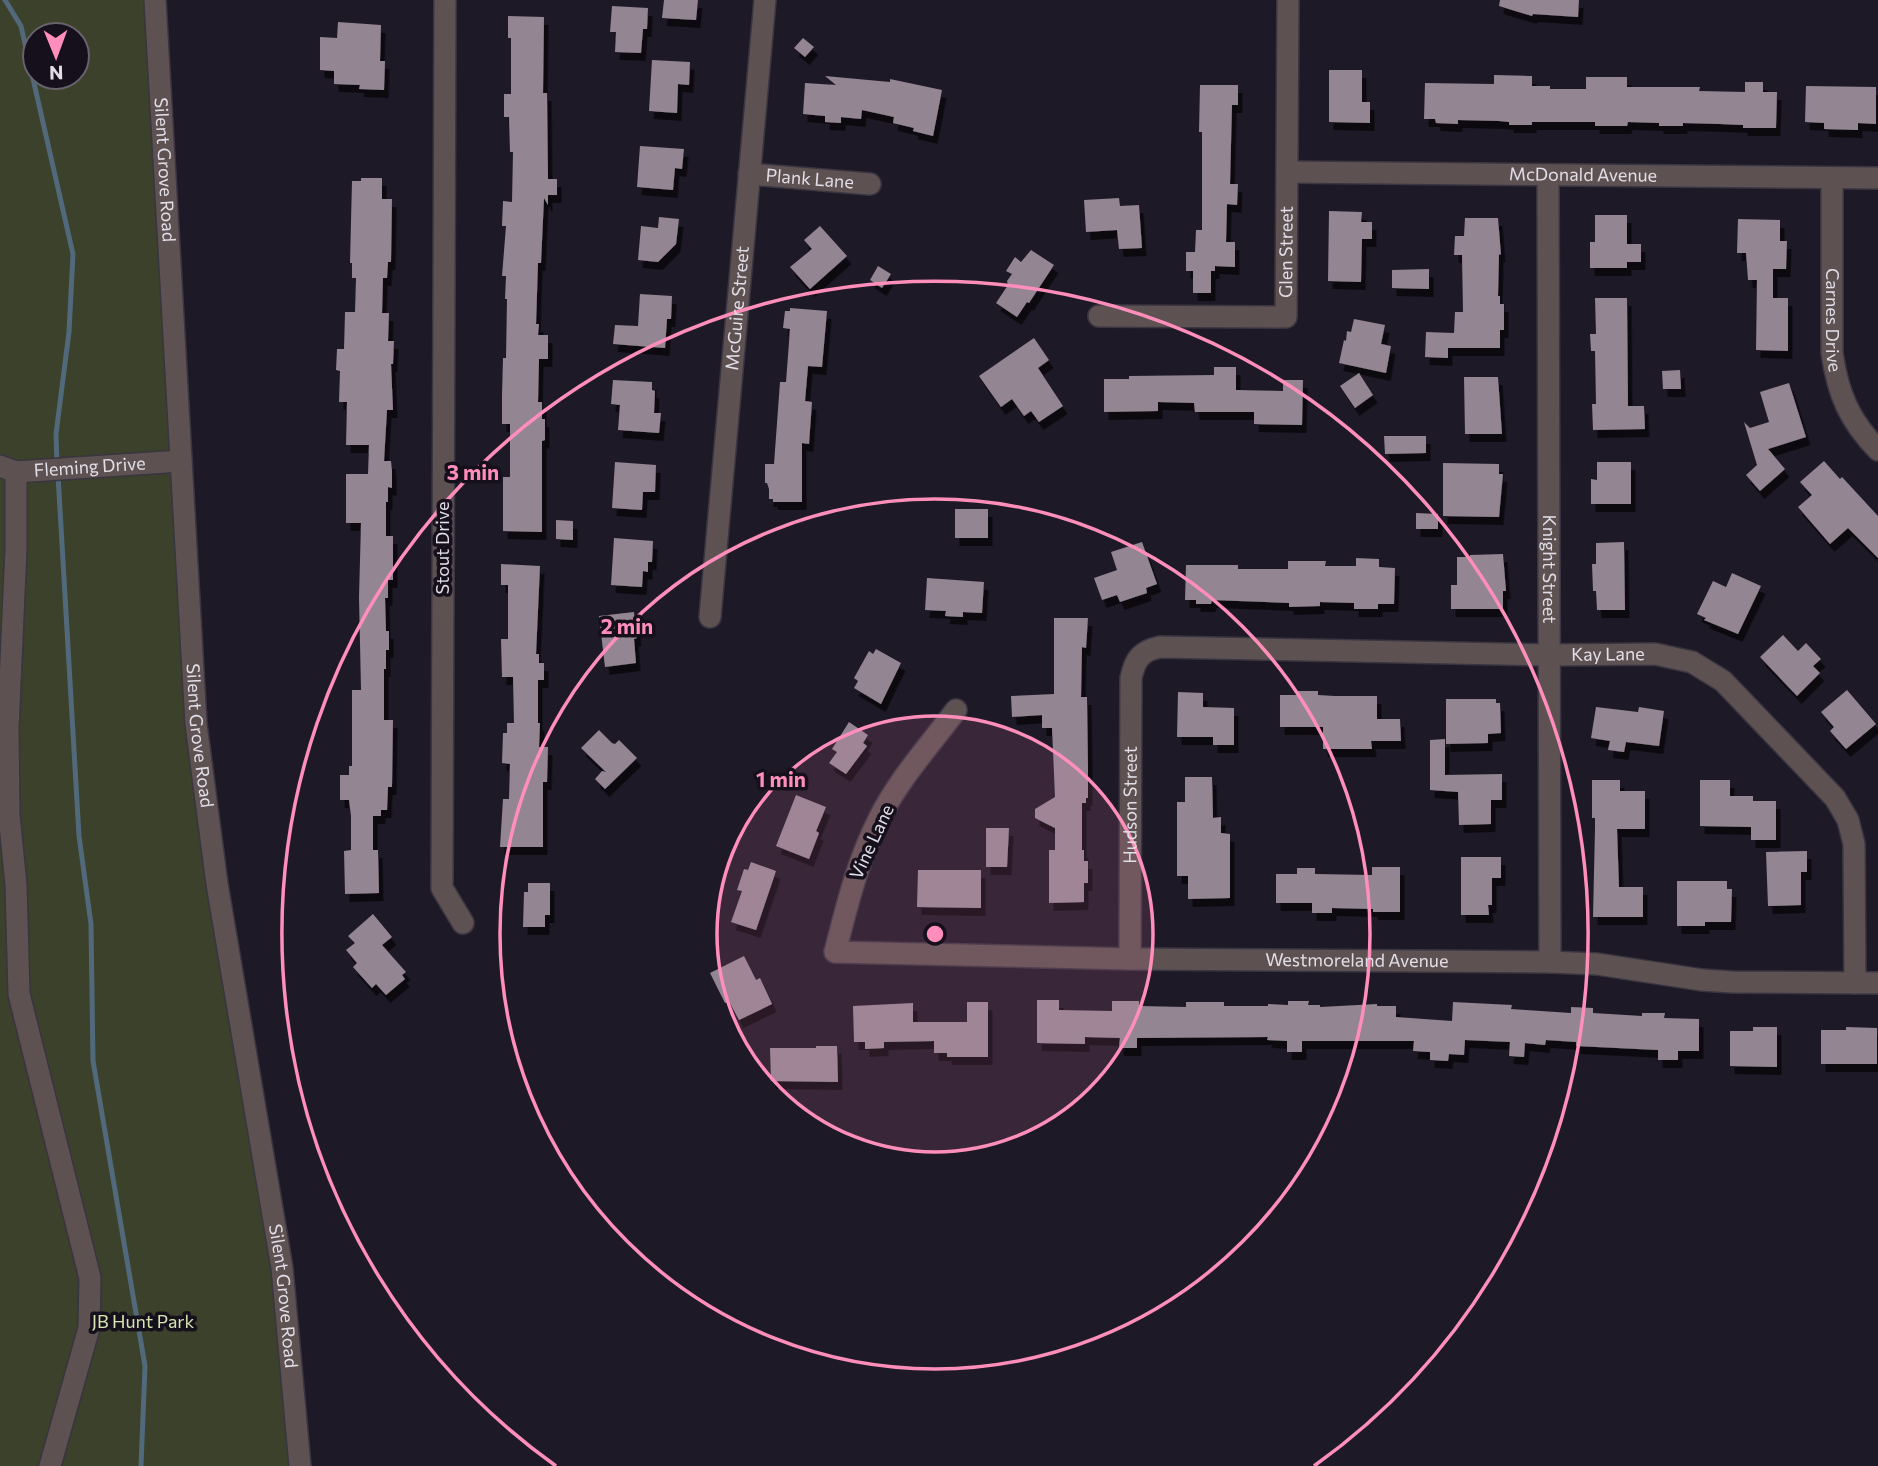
<svg xmlns="http://www.w3.org/2000/svg" width="1878" height="1466" viewBox="0 0 1878 1466" font-family="Commissioner,sans-serif">
	<style>
		.green { fill: #3b412a; fill-rule: evenodd }
		.lines { fill: none; stroke-linecap: round; stroke-linejoin: round }
		.stream { stroke: #52697b; stroke-width: 5 }
		.building { fill: #938591; filter: url(#shadow) }
		.minor-casing { stroke: #393541; stroke-width: 24 }
		.minor { stroke: #5e5151; stroke-width: 21 }
		.ring { fill: none; stroke: #ff8ebb; stroke-width: 3.5 }
		.labels { text-anchor: middle; stroke-width: 7; stroke-linejoin: round; paint-order: stroke }
		.street-label { font-size: 18px; fill: #e1dee7; stroke: #15101c }
		.park-label { font-size: 18px; fill: #d5e4b0; stroke: #15101c }
		.centre { fill: #ff8ebb; stroke: #15101c; stroke-width: 3.5 }
		.ring-label { font-size: 21px; text-anchor: middle; font-weight: bold; fill: #ff8ebb; stroke: #15101c; stroke-width: 7; stroke-linejoin: round; paint-order: stroke }
	</style>
	<defs>
		<filter id="shadow"><feDropShadow dx="4.5" dy="8" stdDeviation="0" flood-color="#0009"/></filter>
	</defs>
	<rect width="100%" height="100%" fill="#1e1926"/>
	<path class="green" d="M0,0H155L192,656L300,1466H0ZM35,35H77V77H35Z"/>
	<g class="lines">
		<path class="stream" d="M5,0L21,26L73,254L69,332L56,434L57,465
			M58,475L79,836L91,924L93,1061L145,1366L141,1466"/>
	</g>
	<path class="building" d="M664,0H698L696,20L662,18Z
		M1500,0H1579L1578,17L1533,14L1532,16L1499,6Z
		M612,6L648,8L647,29H643L641,53L615,52L616,32H610Z
		M508,16L544,17L543,93H547L548,179H557V195H548V205L544,198L541,263H538L536,324H539L538,335H548V359H539L538,402H542V419H545V440L542,441V532L503,531V477H510V424H502V395L503,358H506L507,299H505L506,276H502L506,226H502L503,201L512,202L513,152H510L509,117H504V94H511V38H508Z
		M338,22L381,25L380,61H385L384,90L359,89L360,85L334,84V71L320,70V37L337,38Z
		M803,38L814,47L805,57L794,48Z
		M652,60L690,62L689,85L678,84L677,113L649,111Z
		M1329,70H1362V102H1370V123L1329,122Z
		M1494,75L1532,76V86H1550V89H1586V77H1627V87H1700L1699,91L1745,92V82H1763V92H1777L1776,128H1743V125L1720,124L1683,123V126H1659V123L1628,122L1627,126H1595V122H1532V125H1509V122L1499,121L1458,120V124L1436,123L1435,119H1424L1425,83L1494,84Z
		M825,76L890,82V79L942,90L933,136L913,131L914,128L893,123L894,117L862,110L861,119L841,117V123L825,122V116L803,114L805,83L836,85Z
		M1200,85H1238V105H1232L1230,184H1238L1237,205L1227,204L1226,242H1235V267L1215,266V271H1211V293H1193V271H1186V252H1195L1196,230H1202V132H1199Z
		M1806,86L1876,87V124L1858,123V130L1824,129V123L1805,122Z
		M640,146L684,149L682,169L675,168L673,190L637,187Z
		M361,178H382V199H392L391,262H388L387,278H383L382,313H389L388,341H394L393,364H391L393,410H387L384,461H391L392,471V488L388,487V502H386V536H393V580H388V598H385L386,631H389V650H386V669H384V720H393L392,787H388L387,810H381V816H373V850H378L379,893L345,894L344,851L351,850V816L349,800H340V775H349V766H352V690H361L359,597L361,523H346V474H368L369,445H346L347,402H339L340,371L336,370L337,349H344L345,312H355L356,278H352V263H350L352,181H361Z
		M1119,198L1120,206L1139,205L1142,248L1119,249L1117,230L1086,232L1084,200Z
		M1329,211L1362,212L1361,222H1372V239H1362L1361,282L1328,281Z
		M1595,215H1627V244H1641V262H1627V268H1590V242H1595Z
		M659,217L679,219L676,244L658,262L638,260L641,226L658,228Z
		M1465,218H1498L1501,255L1499,254L1498,296H1500V304H1504V330H1500V348H1448V358L1425,357L1426,332L1454,333L1455,312H1463L1462,255H1454L1455,236H1464Z
		M1738,219L1780,220V241H1787L1786,269H1773V298H1788V351L1756,350L1757,280H1748L1746,253H1737Z
		M820,226L847,256L810,289L790,267L812,249L804,240Z
		M1031,250L1054,265L1029,303L1027,302L1017,317L996,303L1008,285L1007,281L1012,274L1006,271L1015,257L1021,262Z
		M878,266L891,274L882,288L870,280Z
		M1429,269V289L1392,288V270Z
		M640,294L672,296L671,319H667L665,348L613,344L615,325L638,326Z
		M1595,298H1627L1628,406H1644L1645,429L1593,430L1592,404H1596L1595,351H1591L1590,334H1596Z
		M790,308L827,311L822,367L808,366L805,401L812,402L809,444L802,443V502H773V499H769V489L767,483H765V464H774L780,382H786L790,329L783,328L785,311H790Z
		M1354,319L1385,325L1381,344L1391,346L1386,373L1339,363L1344,340L1346,341L1347,331L1351,332Z
		M1034,338L1049,360L1038,368L1063,406L1039,422L1031,411L1024,416L1012,399L1001,407L979,376Z
		M1214,367H1236V390L1283,391V380H1303L1302,425L1254,424V412H1195L1194,403L1158,402V411L1104,412V379H1129V376L1214,375Z
		M1680,370L1681,389H1663L1662,371Z
		M1359,373L1373,395L1355,408L1340,386Z
		M1464,377H1498L1502,434H1465Z
		M613,380L652,382V390L655,391L654,413H661L659,433L618,430L620,405L611,404Z
		M1789,383L1806,437L1768,449L1785,469L1760,491L1746,475L1757,465L1744,422L1750,428L1769,422L1760,392Z
		M1384,436H1426V453L1385,454Z
		M1824,461L1840,479L1842,477L1878,516V558L1848,528L1830,544L1798,507L1812,495L1800,482Z
		M615,462L656,465L655,492H643L642,510L612,508Z
		M1597,462H1631V504H1591V479L1597,480Z
		M1443,463L1499,464V474H1503L1499,517L1443,516Z
		M955,509H988V538H955Z
		M1416,513L1438,514V529H1416Z
		M556,520L573,521V540L556,539Z
		M614,538L653,541L652,562H648V572L643,571L642,587L611,585Z
		M1142,542L1157,584L1146,588L1147,593L1120,602L1117,595L1102,600L1094,578L1117,570L1111,552Z
		M1624,542L1625,610H1597L1596,591H1593L1592,564H1596V543Z
		M1503,554L1506,591H1503V609H1451V585H1457V557H1470V555Z
		M1356,558L1379,559V567L1395,568L1394,604H1378V609H1354V603L1320,602V606L1289,607V603L1212,600L1211,604H1196V600H1185L1186,565H1238V569H1288V561H1326L1325,566H1356Z
		M501,564L540,566L536,654H539V663H544V680H538V723H540L539,747H548L547,782H543V847H500L503,799H509L510,764L502,763L503,733H507V723H514L513,677H502L501,639H508V585H501Z
		M1732,573L1761,586L1738,634L1704,620L1706,618L1697,614L1713,581L1726,587Z
		M927,578L984,582L982,613L963,612V617L945,616L946,611L925,610Z
		M634,612L637,638L634,639L636,663L605,667L599,616Z
		M1054,618H1088L1086,648L1082,647L1081,697H1087L1088,769V798H1086V803H1082V850H1084V861H1088V883H1084V902L1049,903V850H1055V828L1035,818V809L1055,797L1052,728H1042V715L1012,717L1011,696L1054,694Z
		M1783,635L1798,651L1806,643L1821,659L1813,666L1820,673L1797,696L1760,657Z
		M876,649L901,663L881,704L854,688L858,681L854,678L869,651L873,654Z
		M1847,690L1876,724L1846,749L1830,731L1834,727L1821,712Z
		M1298,691H1318V695L1335,696H1377V719H1400L1401,741H1371L1372,749H1323V727H1280V695H1298Z
		M1178,692L1203,693V707L1234,708V745H1213V737H1177Z
		M1446,699H1496V703H1500L1501,733L1488,734V743L1446,744Z
		M1596,707L1638,712L1639,707L1664,711L1659,746L1626,742L1624,752L1608,750L1610,741L1591,738Z
		M849,722L868,735L863,743L867,746L846,774L829,763L837,752L832,749Z
		M599,730L612,743L615,744L619,740L637,758L605,789L595,779L602,771L606,772L581,748Z
		M1445,739V775L1502,774V800H1491V824L1459,825L1458,792L1430,790V740Z
		M1185,777H1212L1213,818L1221,817V833L1230,834V898L1188,899V876H1177V802H1185Z
		M1592,780H1620V791H1645V829H1617L1619,887H1643V917H1593L1595,828V818H1592Z
		M1700,780H1730V796H1753V801H1776V840H1751V827L1700,826Z
		M796,795L826,807L816,831L819,833L809,859L776,846Z
		M986,828H1009L1007,867H986Z
		M1807,851V872H1801V905L1768,906L1766,852Z
		M1461,857H1501V878H1492V905H1488L1489,915H1461Z
		M751,862L776,871L756,930L731,922L742,891L737,890L744,869L748,870Z
		M1372,867H1400V912H1373V909L1332,908V913H1312V903H1276V874H1297V868H1315V874L1372,875Z
		M918,870H981V908L917,907Z
		M1677,881H1727V889H1732L1731,922H1705V926H1677Z
		M528,883H550V915H545V927H523L524,892H528Z
		M373,914L392,937L382,945L406,972L402,975L405,979L386,995L376,984L372,988L353,967L357,963L346,950L355,943L348,936Z
		M744,956L756,980L760,978L772,1004L739,1020L729,1001L725,1003L710,973Z
		M1037,1000H1059V1010L1112,1011V1001H1139V1006L1186,1007V1002H1224V1006H1268V1004L1288,1005V1001H1309L1308,1005H1320V1007L1377,1004V1006H1396V1017L1452,1021L1453,1002L1512,1005L1511,1009L1571,1013V1007L1593,1008V1013L1642,1016V1013H1665L1664,1018L1699,1019V1051H1678V1060H1658V1050L1576,1046V1042L1546,1040L1545,1045L1525,1043L1524,1057L1509,1056L1510,1042L1465,1040L1464,1055L1449,1054L1448,1061L1430,1060V1052L1413,1051L1414,1041H1302V1052H1287V1041L1267,1040L1268,1037L1137,1038V1048H1119L1120,1038L1085,1037V1044L1037,1043Z
		M967,1002H988V1057H947V1053H934V1041L884,1042V1048L865,1049V1042H854L853,1006L913,1003V1022H967Z
		M1753,1027H1777V1067L1730,1066V1031H1753Z
		M1846,1027L1877,1028V1064H1821V1030H1846Z
		M816,1046H837L838,1082L771,1081L770,1048H816Z"/>
	<g class="lines">
		<defs>
			<g id="minor">
				<path id="s1" d="M155,0L196,724L217,884L282,1268L300,1466"/>
				<path d="M445,0L442,888L463,923"/>
				<path id="s2" d="M1287,172L1878,178"/>
				<path id="s3" d="M749,174L870,184"/>
				<path id="s4" d="M1548,175L1550,962"/>
				<path id="s5" d="M1832,178V353C1838,394 1849,420 1878,450"/>
				<path id="s6" d="M1099,316L1286,317L1288,0"/>
				<path id="s7" d="M0,466L16,472L181,461"/>
				<path d="M16,472V549L8,728L9,815L16,885L19,994L90,1278L89,1328L50,1466"/>
				<path id="s8" d="M710,617L765,0"/>
				<path id="s9" d="M956,710C930,745 898,780 879,819C857,862 847,906 835,952L1130,959L1550,962L1597,964L1702,980L1732,982L1878,983"/>
				<path id="s10" d="M1130,959L1131,678C1135,659 1141,651 1160,647L1548,655L1655,654L1692,662L1723,681L1835,798L1848,820L1854,844L1855,983"/>
			</g>
		</defs>
		<use href="#minor" class="minor-casing"/>
		<use href="#minor" class="minor"/>
	</g>
	<circle cx="935" cy="934" r="218" fill="#ff8ebb" fill-opacity=".12"/>
	<g class="ring">
		<circle cx="935" cy="934" r="218"/>
		<circle cx="935" cy="934" r="435"/>
		<path d="M556 1466A653 653 0 1 1 1314 1466"/>
	</g>
	<g class="labels">
		<g class="street-label">
			<text dy="6" stroke="none"><textPath href="#s1" startOffset="170">Silent Grove Road</textPath></text>
			<text dy="6" stroke="none"><textPath href="#s2" startOffset="296">McDonald Avenue</textPath></text>
			<text dy="6" stroke="none"><textPath href="#s3" startOffset="61">Plank Lane</textPath></text>
			<text dy="6" stroke="none"><textPath href="#s6" startOffset="252">Glen Street</textPath></text>
			<text dy="6" stroke="none"><textPath href="#s8" startOffset="310">McGuire Street</textPath></text>
			<text dy="6" stroke="none"><textPath href="#s5" startOffset="142">Carnes Drive</textPath></text>
			<text dy="6" stroke="none"><textPath href="#s7" startOffset="91">Fleming Drive</textPath></text>
			<text transform="translate(443 548) rotate(-90)" y="6">Stout Drive</text>
			<text dy="6" stroke="none"><textPath href="#s4" startOffset="394">Knight Street</textPath></text>
			<text dy="6" stroke="none"><textPath href="#s10" startOffset="775">Kay Lane</textPath></text>
			<text dy="6" stroke="none"><textPath href="#s1" startOffset="737">Silent Grove Road</textPath></text>
			<text dy="6" stroke="none"><textPath href="#s10" startOffset="154">Hudson Street</textPath></text>
			<text transform="translate(872 842) rotate(-65)" y="6">Vine Lane</text>
			<text dy="6" stroke="none"><textPath href="#s9" startOffset="796">Westmoreland Avenue</textPath></text>
			<text dy="6" stroke="none"><textPath href="#s1" startOffset="1304">Silent Grove Road</textPath></text>
		</g>
		<g class="park-label">
			<text x="143" y="1328">JB Hunt Park</text>
		</g>
	</g>
	<circle cx="935" cy="934" r="10" class="centre"/>
	<g class="ring-label">
		<text x="473" y="480">3 min</text>
		<text x="627" y="634">2 min</text>
		<text x="781" y="787">1 min</text>
	</g>
	<g transform="translate(56 56) rotate(179)"><circle r="33" fill="#15101c" stroke="#67626d" stroke-width="2"/>
	<path d="M0-5L12 26L0 18L-12 26Z" fill="#ff8ebb"/>
	<text y="-10" font-size="19" font-weight="bold" text-anchor="middle" fill="#e1dee7">N</text>
	</g>
</svg>
